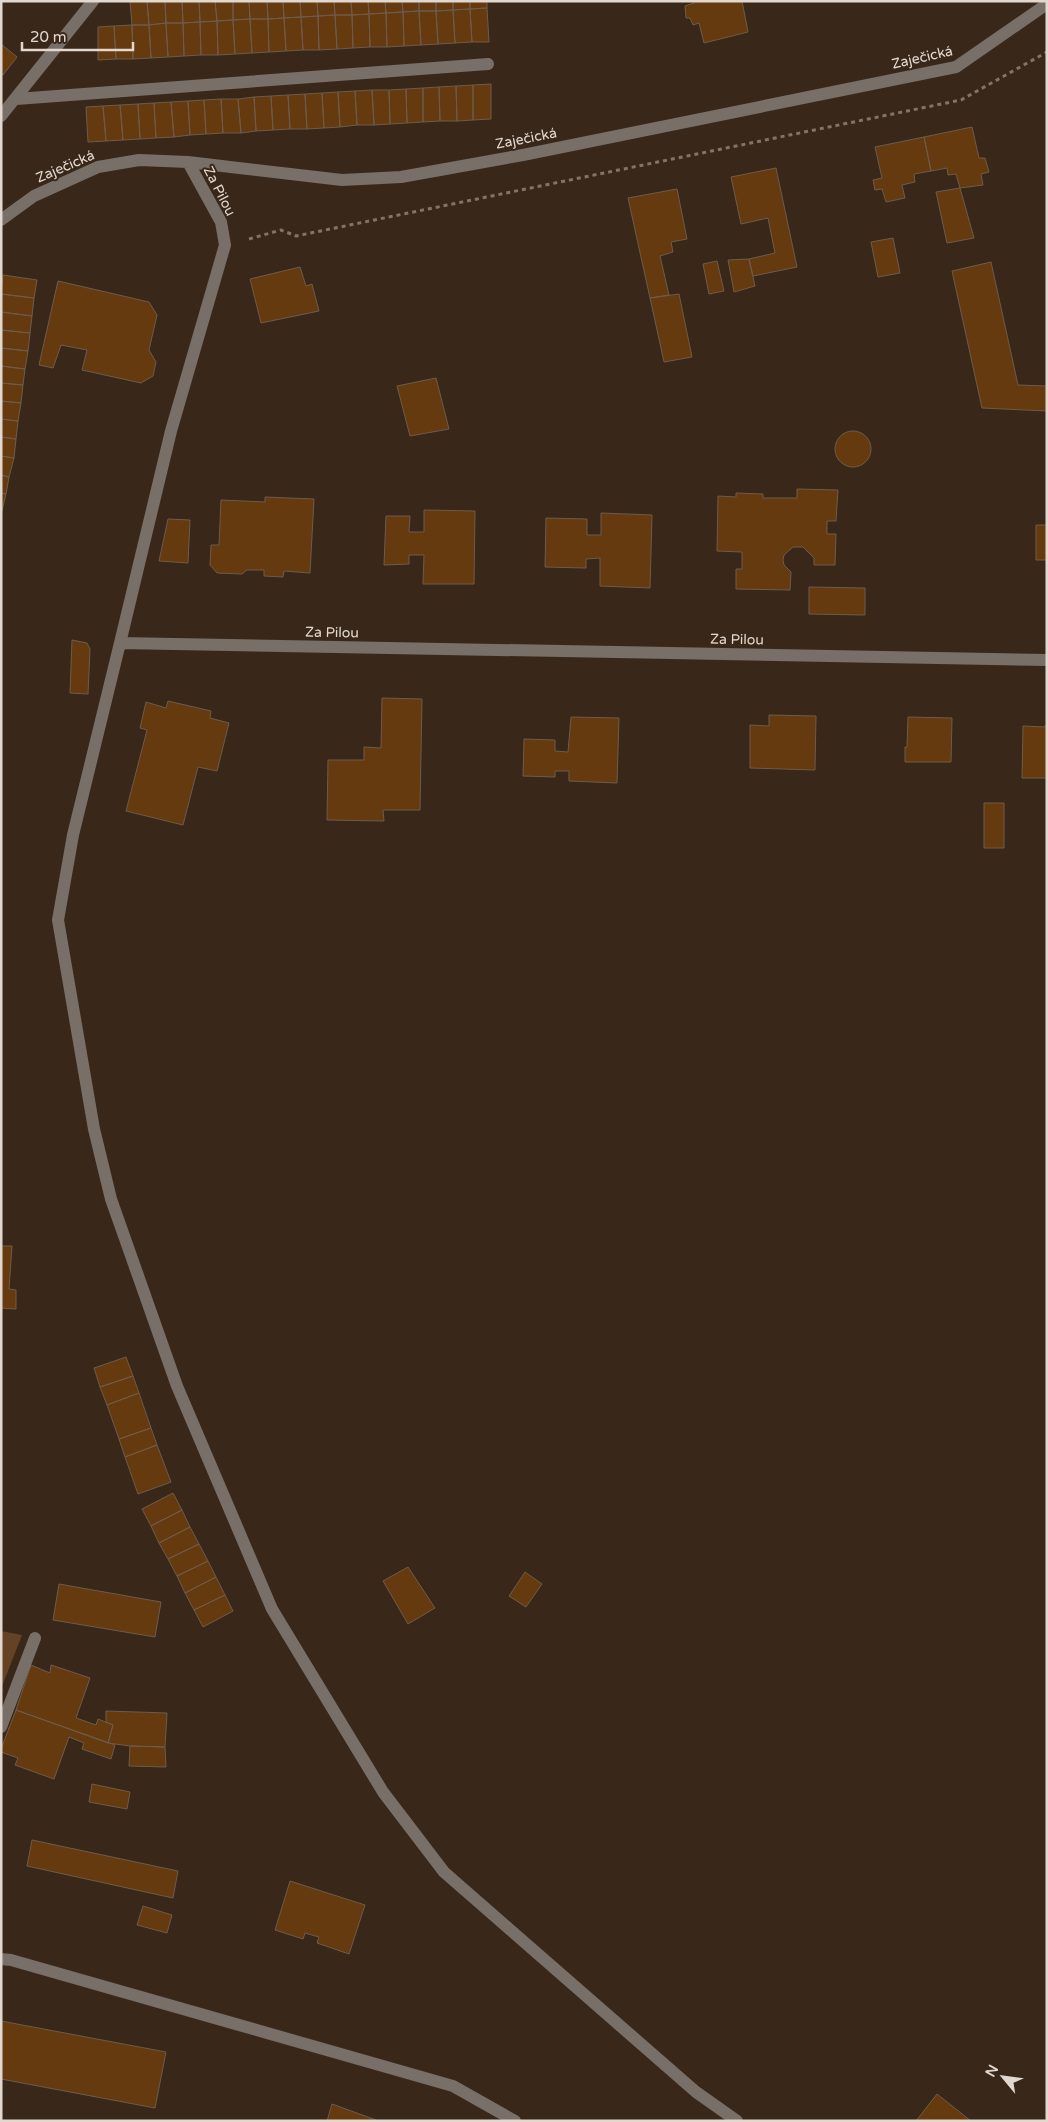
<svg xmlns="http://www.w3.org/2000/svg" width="1048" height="2122" viewBox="0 0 1048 2122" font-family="'Varela Round',sans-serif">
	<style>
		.green { fill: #654224 }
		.building { fill: #653a0f; stroke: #6e5b4b }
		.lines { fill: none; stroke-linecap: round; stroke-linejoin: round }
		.path { stroke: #827468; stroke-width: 3; stroke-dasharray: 4 4; stroke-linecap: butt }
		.minor { stroke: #786f68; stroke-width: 12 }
		.labels { text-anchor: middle; stroke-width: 4; stroke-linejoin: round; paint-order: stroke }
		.street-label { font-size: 14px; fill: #e3d8cf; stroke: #39281a }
	</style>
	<rect width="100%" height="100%" fill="#39281a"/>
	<path class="green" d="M1,1631L22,1635L1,1689Z"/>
	<path class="building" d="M130,1H147L149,25H132Z
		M147,1H165L166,23L149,25Z
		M165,1H182L183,23H166Z
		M182,1H199L200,22L183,23Z
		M199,1H215L217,21L200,22Z
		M215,1H233V20L217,21Z
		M233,1H249L250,19L233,20Z
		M249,1H267L268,19H250Z
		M267,1H283L284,18L268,19Z
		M283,1H300L301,17L284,18Z
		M300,1H317L318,16L301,17Z
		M317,1H334L335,15L318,16Z
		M334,1H351L352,15H335Z
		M351,1H368L369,14L352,15Z
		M368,1H385L386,13L369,14Z
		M385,1H402L403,12L386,13Z
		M402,1H419V11L403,12Z
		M419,1H436V11H419Z
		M436,1H453V10L436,11Z
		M453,1H470V9L453,10Z
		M470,1H487V8L470,9Z
		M694,1H742L748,32L704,43L699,23L693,25L690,18H686L685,6L694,3Z
		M487,8L489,42H472L470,9Z
		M470,9L472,42L455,43L453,10Z
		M453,10L455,43L438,44L436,11Z
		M419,11L421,45L404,46L403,12Z
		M419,11H436L438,44L421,45Z
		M403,12L404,46L387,47L386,13Z
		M386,13L387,47H370L369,14Z
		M369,14L370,47L353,48L352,15Z
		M335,15H352L353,48L337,49Z
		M335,15L337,49L319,50L318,16Z
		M318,16L319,50H303L301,17Z
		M301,17L303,50L286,51L284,18Z
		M284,18L286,51L269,52L268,19Z
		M250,19H268L269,52L252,53Z
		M250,19L252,53L235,54L233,20Z
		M233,20L235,54L218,55L217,21Z
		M217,21L218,55H201L200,22Z
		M200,22L201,55L184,56L183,23Z
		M166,23L168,57L151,58L149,25Z
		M166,23H183L184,56L168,57Z
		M132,25L133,59H116L114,26Z
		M132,25H149L151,58L133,59Z
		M114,26L116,59L98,60V27Z
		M1,44L17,57L3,75L1,73Z
		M491,84V119L473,120V85Z
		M473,85V120L457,121L456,86Z
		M456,86L457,121H440L439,87Z
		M439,87L440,121L423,122V88Z
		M423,88V122L407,123L406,89Z
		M406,89L407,123L390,124L389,90Z
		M372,90L374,125H357L355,91Z
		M372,90H389L390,124L374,125Z
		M355,91L357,125L340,127L338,92Z
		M338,92L340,127L324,128L322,93Z
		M322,93L324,128L307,129L305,94Z
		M305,94L307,129H290L288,95Z
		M288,95L290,129L273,130L271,96Z
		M271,96L273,130L256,131L254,97Z
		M254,97L256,131L241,133L238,99Z
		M221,99L223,133L206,134L204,100Z
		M221,99H238L241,133H223Z
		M204,100L206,134L190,135L188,101Z
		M188,101L190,135L174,137L171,102Z
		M171,102L174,137L156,138L154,103Z
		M154,103L156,138L140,139L138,104Z
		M138,104L140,139L123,140L120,105Z
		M120,105L123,140L106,141L103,106Z
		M103,106L106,141L88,142L86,107Z
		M972,127L979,158H985L989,172L981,174L983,185L960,188L956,174L948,175L947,168L931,171L924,137Z
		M924,137L931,171L914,174L915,182L902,185L905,198L886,202L882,189L875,190L873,180L882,178L875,147Z
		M776,168L797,267L753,276L749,259L775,253L768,218L741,224L731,177Z
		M960,188L974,238L947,243L936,192Z
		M677,189L687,239L671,242L673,252L660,256L669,295L650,298L628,198Z
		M893,238L900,273L878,277L871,242Z
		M749,259L755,286L734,292L728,260Z
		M717,261L724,291L709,294L703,264Z
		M991,262L1018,385L1047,386V411L982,408L952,271Z
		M300,267L306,286L312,284L319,311L261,323L250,279Z
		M3,275L37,280L34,298L1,294Z
		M58,281L149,302L157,315L149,350L156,362L153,376L141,383L82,370L87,350L61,345L53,368L39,365Z
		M1,294L34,298L32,316L1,312Z
		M679,294L692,357L664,362L650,298Z
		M1,312L32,316L30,333L1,330Z
		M1,330L30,333L28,351L1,348Z
		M1,348L28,351L25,369L1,366Z
		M1,366L25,369L23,385L1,383Z
		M436,378L449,429L410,436L397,386Z
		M1,383L23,385L21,403L1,401Z
		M1,401L21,403L18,421L1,419Z
		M1,419L18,421L16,439L1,437Z
		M835 449a18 18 0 1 1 36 0a18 18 0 1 1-36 0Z
		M1,437L16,439L14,458L1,456Z
		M1,456L14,458L9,477L1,475Z
		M1,475L9,477L6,494L1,493Z
		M797,489L838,490L836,521H827V534H836L835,565H814V558L803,547H793L784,555L783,560L784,565L791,572L790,590L736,589V569H742V552L717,551L718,496L736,497V493L763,494V498H797Z
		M1,493L6,494L2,511H1Z
		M265,497L314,499L310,573L284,571L283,577L264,576V570H247L242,574L217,573L210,565L211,545H219L221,500L265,502Z
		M424,510L475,511L474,584H423L424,555H409V564L384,565L386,516H410L409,532H424Z
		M601,513L652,515L650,588L600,586V558L586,559V568L545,567L546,518L587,519V535H601Z
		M168,519L190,520L188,563L159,561Z
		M1036,525H1047V560H1036Z
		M809,587L865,588V615L809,614Z
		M72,640L87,643L90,649L88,694L70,693Z
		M382,698L422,699L420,810H383L384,821L327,820L328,760H364V747L381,748Z
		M168,701L211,711L210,718L229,723L217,771L198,767L183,825L126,811L147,730L140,728L146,702L166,708Z
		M769,715L816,716L815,770L750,768V725L769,726Z
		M571,717L619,718L617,783L569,781V771H555V777L523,776L524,739L555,740V751L568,752Z
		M908,717L952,718L951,762H905V747H907Z
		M1047,724V778H1022L1023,726L1044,727Z
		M984,803H1004V848H984Z
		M1,1246H12L9,1289L16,1290V1309L1,1308Z
		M126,1357L133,1376L100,1387L94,1368Z
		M133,1376L139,1393L107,1405L100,1387Z
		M139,1393L151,1428L119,1439L107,1405Z
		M151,1428L157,1445L125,1457L119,1439Z
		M157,1445L171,1482L138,1494L125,1457Z
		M173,1493L182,1510L151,1526L142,1509Z
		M182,1510L190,1527L159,1543L151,1526Z
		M190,1527L199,1544L168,1559L159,1543Z
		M199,1544L208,1561L177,1576L168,1559Z
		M208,1561L216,1577L185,1593L177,1576Z
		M408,1567L435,1608L408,1624L383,1581Z
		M525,1572L542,1584L526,1607L509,1596Z
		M216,1577L225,1595L194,1610L185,1593Z
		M59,1584L161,1602L155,1637L53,1620Z
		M225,1595L233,1611L203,1627L194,1610Z
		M31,1665L50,1673L51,1665L90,1678L76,1718L96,1725L98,1719L113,1725L108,1743L16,1710Z
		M16,1710L115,1745L111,1759L82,1749L84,1743L69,1737L54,1779L15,1765L18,1758L1,1752V1749Z
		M106,1711L167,1713L165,1747L130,1746L108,1743L113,1725L106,1722Z
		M130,1746L165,1747L166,1767L129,1766Z
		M92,1784L130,1792L127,1809L89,1802Z
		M32,1840L178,1871L173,1898L27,1866Z
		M290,1881L365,1905L349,1954L317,1943L319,1937L305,1933L303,1939L275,1930Z
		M143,1906L172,1915L167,1933L137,1925Z
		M1,2021L166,2052L155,2108L1,2079Z
		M937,2094L971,2121H916Z
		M332,2104L376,2120L375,2121H327Z"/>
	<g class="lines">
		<path class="path" d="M249,239L281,230L296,236L961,100L1047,52"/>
		<path class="minor" d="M16,99L488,64
			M1,116L93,1
			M188,162L221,222L225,245L171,431L120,643L1047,660
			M1,220L34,196L98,167L139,160L188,162L342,180L401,177L523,155L956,67L1047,4
			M120,643L73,835L58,920L94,1129L111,1199L177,1386L272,1609L383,1792L444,1872L696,2092L737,2121
			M1,1727L35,1638
			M1,1959L11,1960L453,2086L515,2121"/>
	</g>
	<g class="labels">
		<g class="street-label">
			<text transform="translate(922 57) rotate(-13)" y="5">Zaječická</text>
			<text transform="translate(526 138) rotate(-11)" y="5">Zaječická</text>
			<text transform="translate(65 166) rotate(-23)" y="5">Zaječická</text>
			<text transform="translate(220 191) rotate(63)" y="5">Za Pilou</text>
			<text transform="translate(332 632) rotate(1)" y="5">Za Pilou</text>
			<text transform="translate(737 639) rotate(1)" y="5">Za Pilou</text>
		</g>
	</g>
	<rect width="1048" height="2122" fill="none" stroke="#e3d8cf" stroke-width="5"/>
	<g transform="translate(1003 2077) rotate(299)" stroke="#39281a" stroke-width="4" paint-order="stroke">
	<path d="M0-4L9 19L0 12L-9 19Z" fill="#e3d8cf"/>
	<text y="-8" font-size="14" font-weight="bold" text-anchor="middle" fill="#e3d8cf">N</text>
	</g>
	<path d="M22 42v8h111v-8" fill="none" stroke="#e3d8cf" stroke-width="2.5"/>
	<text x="30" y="42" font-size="15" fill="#e3d8cf" stroke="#39281a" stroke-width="4" paint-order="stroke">20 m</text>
</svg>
